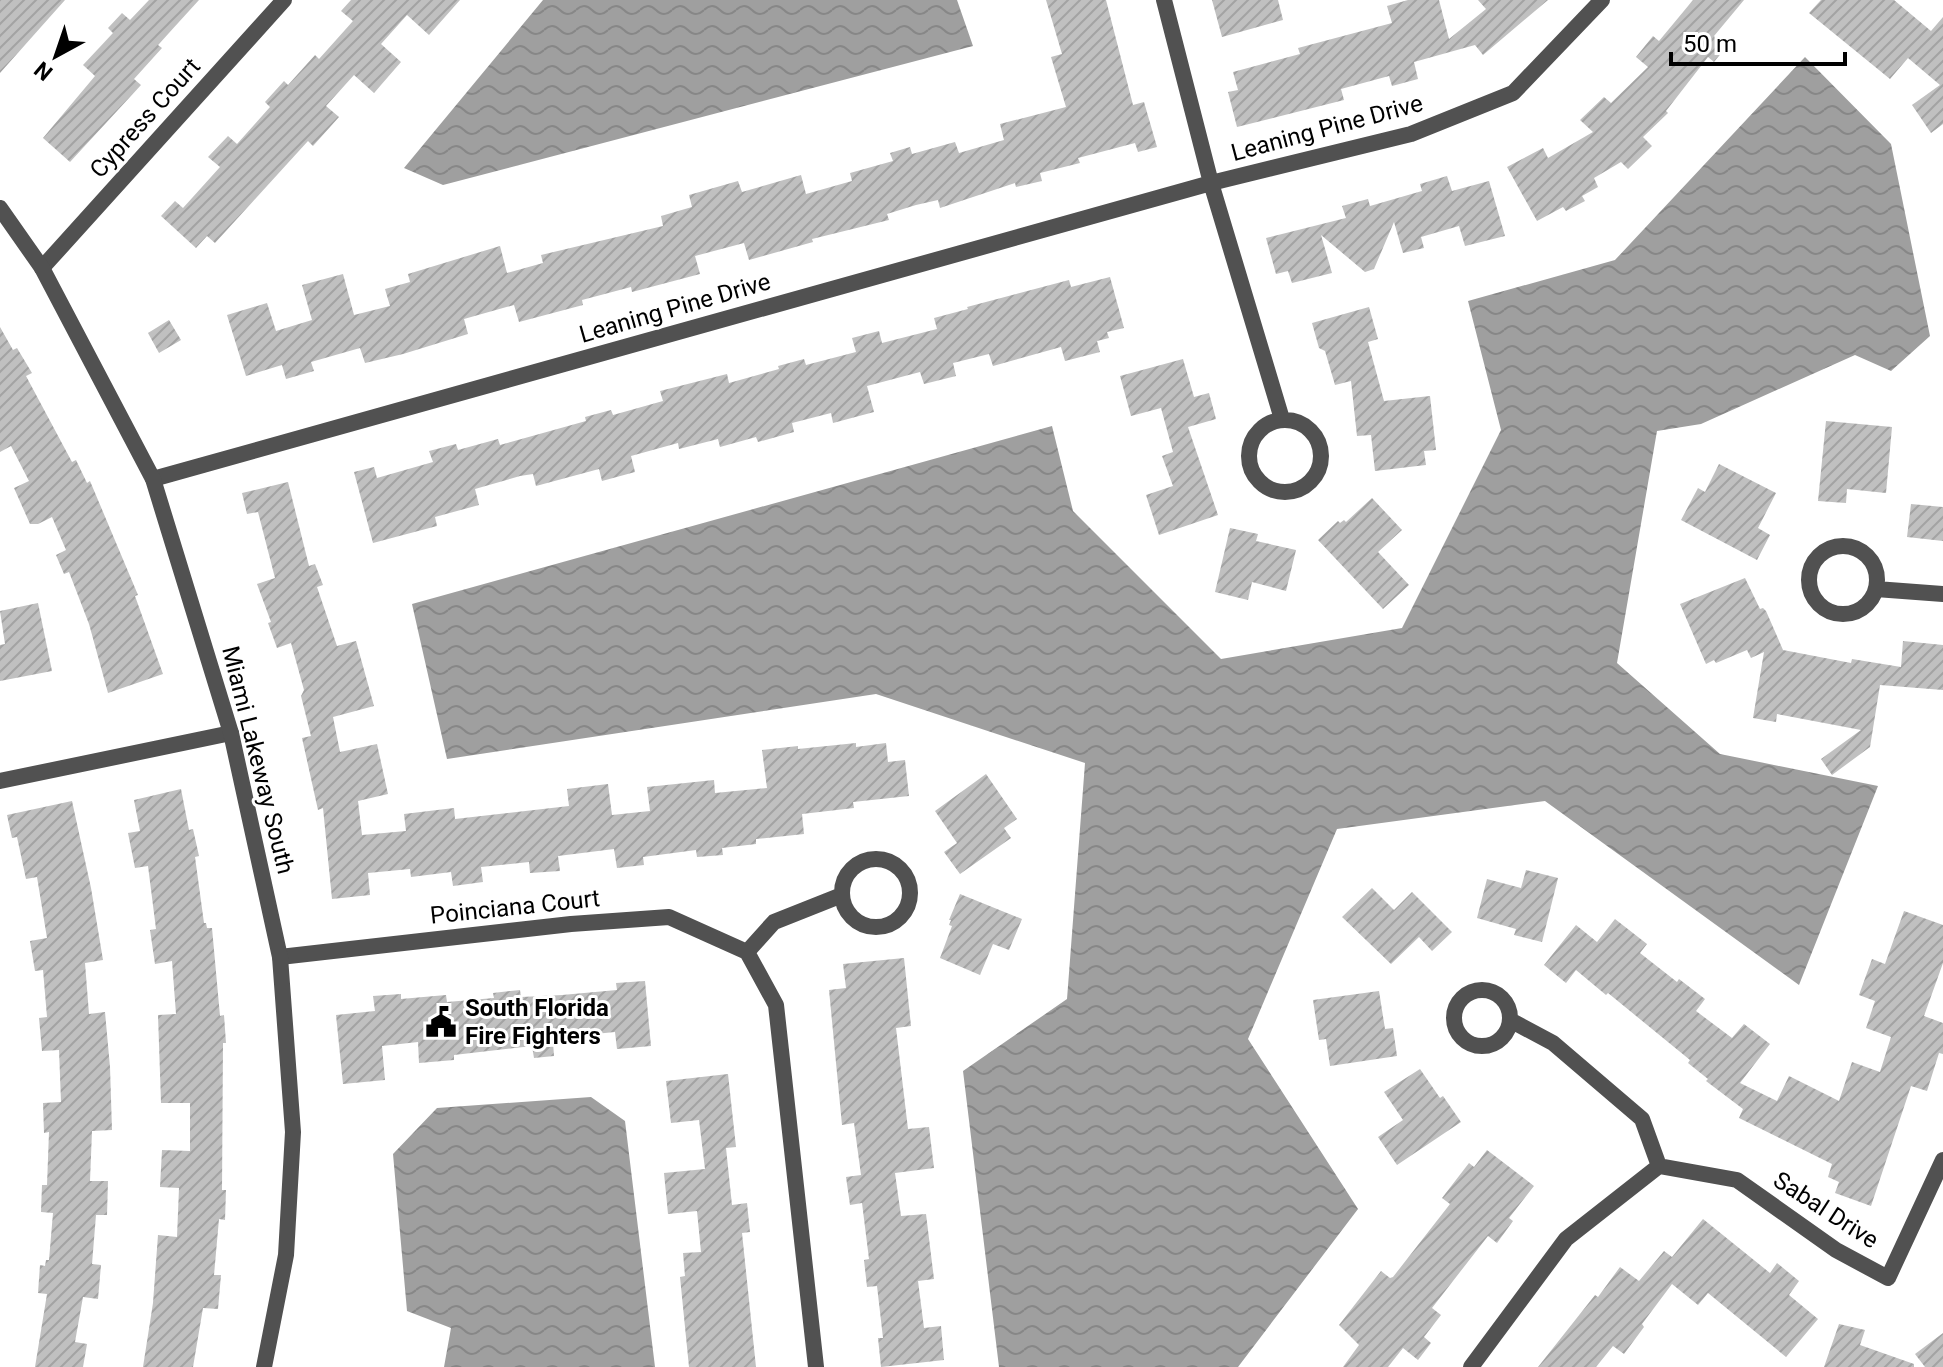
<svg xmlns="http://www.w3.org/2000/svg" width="1943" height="1367" viewBox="0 0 1943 1367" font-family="Roboto,sans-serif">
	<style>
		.water { fill: url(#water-waves) }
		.building { fill: url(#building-hatch) }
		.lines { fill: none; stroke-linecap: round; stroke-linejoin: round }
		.minor { stroke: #515151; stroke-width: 16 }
		.tertiary { stroke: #515151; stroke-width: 16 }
		.labels { text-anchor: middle; stroke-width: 6; stroke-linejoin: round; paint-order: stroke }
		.street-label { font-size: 24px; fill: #000; stroke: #fff }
		.poi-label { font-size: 24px; font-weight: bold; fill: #000; stroke: #fff; text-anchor: start }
	</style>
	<defs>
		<pattern id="water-waves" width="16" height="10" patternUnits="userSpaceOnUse" patternTransform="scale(2)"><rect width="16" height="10" fill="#9f9f9f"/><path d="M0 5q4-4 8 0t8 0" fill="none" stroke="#878787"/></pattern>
		<pattern id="building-hatch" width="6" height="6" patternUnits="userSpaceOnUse" patternTransform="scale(2)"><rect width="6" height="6" fill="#c0c0c0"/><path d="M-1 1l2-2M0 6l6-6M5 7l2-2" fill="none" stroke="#a3a3a3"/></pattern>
	</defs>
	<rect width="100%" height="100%" fill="#fff"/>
	<path class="water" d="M543,0H957L973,46L443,185L404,168Z
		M1805,57L1891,144L1930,336L1891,371L1855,355L1701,424L1657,431L1617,663L1720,754L1878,786L1799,985L1545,801L1337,829L1248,1039L1358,1209L1238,1367H999L963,1071L1067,999L1085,763L876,694L447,759L412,604L1052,426L1073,511L1221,659L1402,628L1501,430L1468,301L1615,260Z
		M591,1097L625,1121L655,1367H444L451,1328L407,1311L393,1154L437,1108Z"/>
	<path class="building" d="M0,0H65L0,73Z
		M149,0H199L158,45L162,48L134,79L141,85L70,162L43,138L95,76L83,65L113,33L108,28L122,13L130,20Z
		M351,0H460L429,35L407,15L381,44L401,62L374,93L354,75L326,106L339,117L313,146L308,141L215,243L207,236L196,248L161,216L175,201L183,208L220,167L208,157L228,136L237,144L270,107L265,102L284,81L288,85L315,55L319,59L353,21L341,11Z
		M1046,0H1106L1133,105L1144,102L1157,147L1138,152L1135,143L1078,158L1080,163L1040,173L1042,181L1016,187L1015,183L940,208L938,200L916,205L887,214L889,220L812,239L813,242L749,260L744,243L695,256L700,274L632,292L631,287L582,300L583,305L519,322L514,305L464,319L468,334L403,354L365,363L360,348L311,362L314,371L286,379L282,365L246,376L227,315L267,303L276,331L312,320L302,285L343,274L354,315L390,306L385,289L410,282L408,274L500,246L507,273L543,263L541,255L663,226L661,216L692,207L689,195L738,181L742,192L801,175L806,194L852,181L850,173L893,161L890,153L910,147L912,154L955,142L959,153L1004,140L1000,124L1066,107L1051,57L1062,54Z
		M1212,0H1278L1283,20L1222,37Z
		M1408,0H1439L1449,39L1486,9L1478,0H1548L1483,55L1475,45L1414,62L1418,79L1392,86L1389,76L1341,89L1344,100L1237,127L1228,92L1238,90L1233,72L1300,54L1298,48L1392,23L1387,6Z
		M1693,0H1744L1714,36L1727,46L1714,62L1708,57L1666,111L1668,113L1643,137L1652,146L1628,169L1621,162L1594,178L1598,187L1582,196L1585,201L1566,211L1563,207L1537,221L1507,167L1543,148L1548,158L1593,132L1580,120L1604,97L1611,103L1648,67L1636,57L1653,36L1659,41Z
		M1821,0H1894L1931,31L1943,17V124L1931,133L1912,105L1940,85L1908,58L1890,79L1809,13Z
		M1447,176L1452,191L1489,181L1505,236L1465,246L1459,226L1421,237L1424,248L1403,253L1394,222L1374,269L1365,272L1321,235L1332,273L1292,283L1288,271L1276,274L1266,238L1346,218L1342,206L1368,199L1370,206L1422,191L1420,184Z
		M1110,277L1124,328L1107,332L1109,338L1097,341L1100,352L1065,361L1061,347L993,366L989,354L953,363L956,376L924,384L920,372L867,386L874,412L833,423L831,413L792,423L794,432L758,442L756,437L720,447L718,439L679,449L678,443L631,456L635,472L602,481L599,469L536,486L533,474L520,476L475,489L479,505L435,517L437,526L373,543L354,472L374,467L377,478L433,462L429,451L456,444L458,450L498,439L500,445L586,421L585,417L611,410L613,415L663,401L660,391L727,374L729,383L779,369L778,366L804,359L806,365L856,352L852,338L879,331L882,343L937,329L934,318L968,309L967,307L1069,280L1071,287Z
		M1369,307L1378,339L1368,342L1384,401L1430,396L1436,450L1424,451L1426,465L1375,471L1371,435L1357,436L1351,381L1335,385L1325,351L1319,348L1312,323Z
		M169,320L181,340L159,353L148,333Z
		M0,327L13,350L17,348L32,373L26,376L72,462L76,460L87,483L90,481L138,595L135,596L163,674L108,693L89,624L69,572L64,574L56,555L66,550L52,517L38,524H30L14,488L29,481L11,446L0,452Z
		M1183,359L1194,397L1209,393L1216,419L1188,427L1218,515L1159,535L1146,495L1173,486L1162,456L1173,452L1161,408L1131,416L1120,376Z
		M1826,421L1892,427L1886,493L1847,489L1846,503L1818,501Z
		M1719,464L1776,493L1758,528L1770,535L1757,560L1681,520L1698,488L1705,492Z
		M288,482L309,566L315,564L323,585L317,587L337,646L356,641L374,706L333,717L340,752L377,744L388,794L358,801L362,835L406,831L404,814L454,808L455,819L569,806L567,789L608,784L612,815L650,811L647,787L714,780L715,793L767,788L762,750L798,746V749L856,743V747L886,743L888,762L905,760L909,796L853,802L854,808L802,814L804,834L756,839V844L722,848L723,855L697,857L696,850L643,857L644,865L617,868L614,849L558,856L560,871L530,873L529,862L481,867L483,882L453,886L451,872L411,877L410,869L368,873L370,895L332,899L323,808L318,810L302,738L311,736L301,696L304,690L291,643L277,648L268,623L271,622L257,584L275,578L258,512L247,514L242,493Z
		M1372,498L1402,530L1378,552L1409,585L1383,609L1318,540L1338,521L1340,523L1344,520L1346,522Z
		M1911,504L1943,507V541L1907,537Z
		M1230,528L1258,534L1256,541L1296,550L1286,591L1252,582L1248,600L1215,592Z
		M1745,578L1760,609L1763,608L1766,611L1783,650L1851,663L1852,659L1901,667L1903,641L1943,645V690L1880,685L1870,747L1832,775L1821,759L1861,730L1777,714L1776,722L1753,718L1764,652L1751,658L1747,650L1716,663L1714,660L1706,664L1680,604Z
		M38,603L52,671L0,681V645L5,644L0,611Z
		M986,774L1017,819L1004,828L1011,838L960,874L944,852L957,843L935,811Z
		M181,789L189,830L193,829L199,856L195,857L204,923H206L207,928H212L220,1016L224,1015L226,1043H223L222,1190H226L225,1220L219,1219L214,1275H221L218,1309L203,1308L193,1367H143L153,1303L158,1235L177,1237L179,1188L160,1187L162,1150L190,1151V1103H161L158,1015L176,1014L172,961L155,964L150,930L156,929L148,866L135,868L128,833L140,831L134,800Z
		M72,801L91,888L103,960L85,963L89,1014L105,1012L110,1067L112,1130L92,1131L90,1181H108L107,1215H96L92,1264L101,1265L98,1299L83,1297L75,1342L87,1344L83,1367H35L47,1294L38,1293L40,1265L45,1266L46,1260H49L53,1213L41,1212L42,1185H47L49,1132L44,1133L43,1103L61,1102L59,1050L42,1051L39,1018L47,1017L43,970L35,971L30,941L47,938L37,877L26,879L17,837L12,838L7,815Z
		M1526,870L1558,878L1542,942L1514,935L1516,929L1477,918L1487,879L1521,888Z
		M1372,888L1394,910L1412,892L1452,932L1432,951L1419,937L1391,964L1342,917Z
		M960,894L1022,919L1009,950L993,944L980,975L940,958L952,926L949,925L951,920H949Z
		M1904,911L1943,925V963L1924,1016L1943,1023V1054L1939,1053L1927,1091L1911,1086L1871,1206L1835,1193L1839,1182L1828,1177L1832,1164L1739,1118L1743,1109L1706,1081L1708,1079L1688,1063L1690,1060L1608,993L1606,995L1576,970L1566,983L1544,965L1576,925L1597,942L1615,919L1647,944L1640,953L1677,982L1679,979L1705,999L1696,1011L1732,1038L1744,1024L1770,1044L1740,1083L1777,1101L1789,1076L1839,1101L1852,1062L1880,1072L1891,1037L1866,1028L1875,1001L1859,995L1872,959L1885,964Z
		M904,958L911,1026L896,1028L908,1129L929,1127L934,1168L895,1173L901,1216L926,1214L934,1279L918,1281L924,1328L941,1326L944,1360L881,1367L878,1338H883L877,1286L867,1287L864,1260L869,1259L862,1203L850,1205L846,1177L861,1175L854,1123L842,1125L829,990L846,988L843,964Z
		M645,981L651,1046L617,1049L615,1032L564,1037L565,1040L553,1042L554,1056L534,1058L532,1046L454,1055V1060L419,1063L418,1042L382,1046L385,1080L343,1084L336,1015L375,1011L373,996L401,994V999L446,995L447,1002L494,998L493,993L520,990L521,997L562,995L617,990L616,983Z
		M1379,991L1385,1029L1393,1028L1397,1056L1330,1066L1326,1039L1319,1040L1313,1000Z
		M1420,1069L1440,1098L1443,1096L1461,1122L1397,1165L1378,1137L1403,1120L1384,1092Z
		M728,1074L736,1147L726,1148L732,1205L747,1203L750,1232L742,1233L756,1367H689L680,1277L685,1276L683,1253L701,1252L697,1211L668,1214L664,1173L705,1169L699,1120L671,1123L666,1081Z
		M1487,1150L1534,1186L1509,1218L1513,1221L1497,1243L1488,1236L1432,1308L1441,1315L1424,1337L1431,1343L1418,1360L1403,1348L1388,1367H1343L1359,1345L1339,1325L1381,1271L1390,1278L1393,1277L1450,1204L1442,1198L1469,1163L1474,1167Z
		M1703,1219L1770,1273L1777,1263L1799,1281L1789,1295L1818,1319L1786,1357L1708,1293L1698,1305L1672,1284L1642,1324L1644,1327L1624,1354L1613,1346L1596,1367H1538L1595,1295L1598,1297L1620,1267L1639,1281L1664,1251L1672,1257Z
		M1839,1324L1865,1330L1860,1345L1914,1364V1367H1824Z
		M1943,1333V1367H1925L1915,1354Z"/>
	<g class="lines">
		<path class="minor" d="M1164,0L1211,183L1282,419
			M42,268L284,0
			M1249 456a36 36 0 1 1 72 0a36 36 0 1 1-72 0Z
			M153,479L1211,183L1411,134L1513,93L1602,0
			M1809 580a34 34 0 1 1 68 0a34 34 0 1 1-68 0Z
			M1876,589L1943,594
			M0,781L231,733
			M842 893a34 34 0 1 1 68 0a34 34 0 1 1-68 0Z
			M747,952L774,922L842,895
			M280,957L571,924L669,917L747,952L776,1005L816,1367
			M1454 1018a28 28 0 1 1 56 0a28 28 0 1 1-56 0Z
			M1510,1020L1553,1043L1642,1119L1659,1166
			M1471,1367L1566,1239L1659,1166L1737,1180L1836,1250L1888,1278L1943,1160"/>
		<path class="tertiary" d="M0,208L42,268L153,479L231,733L280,957L293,1132L286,1255L264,1367"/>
	</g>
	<defs>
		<symbol id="civic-bare" viewBox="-9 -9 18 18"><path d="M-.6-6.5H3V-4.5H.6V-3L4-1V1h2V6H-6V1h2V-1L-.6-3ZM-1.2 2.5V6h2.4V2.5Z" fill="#000" stroke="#fff" stroke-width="2.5" paint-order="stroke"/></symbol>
	</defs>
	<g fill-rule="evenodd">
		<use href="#civic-bare" x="419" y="1000" width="44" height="44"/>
	</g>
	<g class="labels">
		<g class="street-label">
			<text transform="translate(145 118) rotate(-48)" y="8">Cypress Court</text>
			<text transform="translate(1327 128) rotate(-15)" y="8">Leaning Pine Drive</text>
			<text transform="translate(675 308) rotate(-16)" y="8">Leaning Pine Drive</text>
			<text transform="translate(258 760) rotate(76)" y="8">Miami Lakeway South</text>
			<text transform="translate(515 907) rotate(-6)" y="8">Poinciana Court</text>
			<text transform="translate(1826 1210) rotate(33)" y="8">Sabal Drive</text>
		</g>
		<g class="poi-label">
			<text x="465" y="1016">South Florida<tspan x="465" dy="28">Fire Fighters</tspan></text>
		</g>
	</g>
	<g transform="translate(56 56) rotate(220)" stroke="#ffffff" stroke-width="6" paint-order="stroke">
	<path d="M0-6L14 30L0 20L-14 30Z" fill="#000000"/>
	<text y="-12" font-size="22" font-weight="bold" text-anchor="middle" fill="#000000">N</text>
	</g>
	<path d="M1671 52v12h174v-12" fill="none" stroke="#000000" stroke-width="4"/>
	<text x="1683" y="52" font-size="24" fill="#000000" stroke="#ffffff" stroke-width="6" paint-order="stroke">50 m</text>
</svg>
